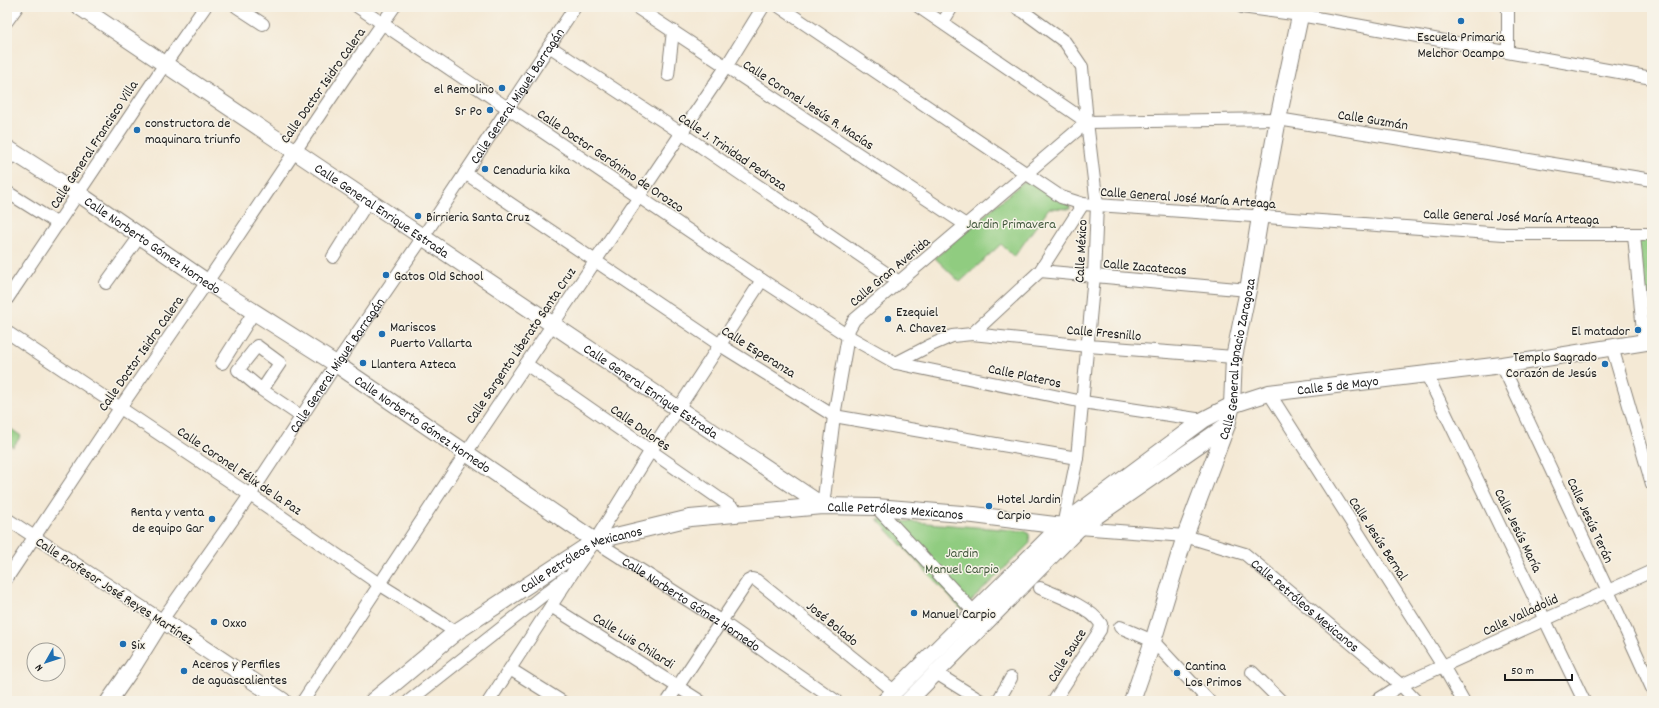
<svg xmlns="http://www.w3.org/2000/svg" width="1659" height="708" viewBox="0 0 1659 708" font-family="Dekko,sans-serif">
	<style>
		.green { fill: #90cc80; stroke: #56744e }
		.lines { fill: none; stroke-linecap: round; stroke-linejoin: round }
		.minor-casing { stroke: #888278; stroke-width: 14 }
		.major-casing { stroke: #888278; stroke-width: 18 }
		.minor { stroke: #fff; stroke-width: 12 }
		.major { stroke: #fff; stroke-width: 16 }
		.poi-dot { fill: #1f6fb2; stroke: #f7f3e8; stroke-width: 1.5 }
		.labels { text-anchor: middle; stroke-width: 3; stroke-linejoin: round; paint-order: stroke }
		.poi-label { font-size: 14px; fill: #1c1c1c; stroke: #f7f3e8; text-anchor: start }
		.street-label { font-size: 14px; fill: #1c1c1c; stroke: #f7f3e8 }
		.park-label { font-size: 14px; fill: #455a3f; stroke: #f7f3e8 }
	</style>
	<rect width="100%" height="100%" fill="#f7f3e8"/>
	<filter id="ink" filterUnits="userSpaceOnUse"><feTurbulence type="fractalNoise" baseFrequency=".025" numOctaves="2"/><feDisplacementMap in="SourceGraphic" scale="8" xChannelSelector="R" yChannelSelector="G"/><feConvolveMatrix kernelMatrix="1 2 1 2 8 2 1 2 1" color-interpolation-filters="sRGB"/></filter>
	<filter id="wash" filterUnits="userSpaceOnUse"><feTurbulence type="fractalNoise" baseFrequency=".012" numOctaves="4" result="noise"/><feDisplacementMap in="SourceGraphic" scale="16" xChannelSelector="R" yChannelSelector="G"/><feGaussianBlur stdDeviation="0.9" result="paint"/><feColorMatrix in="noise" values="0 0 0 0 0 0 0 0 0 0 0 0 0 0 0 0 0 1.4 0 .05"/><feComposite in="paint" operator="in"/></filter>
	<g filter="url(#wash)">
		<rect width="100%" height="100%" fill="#f4e9d5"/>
		<path class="green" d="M1027,181L1069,204L1070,209L1049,208L1014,257L1001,244L960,282L935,258L1022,183Z
			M1636,240H1652V331L1647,332Z
			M7,426L21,436L13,447L7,443Z
			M877,519L1025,531L1029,534L1030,543L962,610Z"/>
	</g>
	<g filter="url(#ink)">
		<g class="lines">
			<defs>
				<g id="minor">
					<path d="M237,7L263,24"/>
					<path d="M358,7L762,280L848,336L896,363L1083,402L1203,420"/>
					<path d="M636,7L966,225"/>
					<path d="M780,7L1061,197L1083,204L1504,234H1652"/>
					<path d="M919,7L1087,122"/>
					<path d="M1015,7L1024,12L1065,42L1082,67L1087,122L1097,205L1094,276L1077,458L1063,526"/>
					<path d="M1242,7L1300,15L1652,78"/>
					<path d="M1507,7L1508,10V51"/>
					<path d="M7,21L17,7"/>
					<path d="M943,22L952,7"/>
					<path d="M549,46L681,133L899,282"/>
					<path d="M668,75L673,31"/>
					<path d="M1087,122L1278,119L1652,180"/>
					<path d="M7,162L13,152"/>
					<path d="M465,173L720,345L834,416L1077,458"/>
					<path d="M7,192L58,224"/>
					<path d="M1634,235L1644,342"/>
					<path d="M333,257L368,201"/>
					<path d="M1040,271L1248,290"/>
					<path d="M106,283L140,236"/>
					<path d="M7,299L165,64L205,7"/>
					<path d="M7,332L259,501L379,584L456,632"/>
					<path d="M972,334L1088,346L1234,357"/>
					<path d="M1612,347L1652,484"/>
					<path d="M222,363L254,312"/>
					<path d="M896,363L929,346L952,336L972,334L1040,271L1083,204"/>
					<path d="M526,364L740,513"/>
					<path d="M1502,365L1608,591L1652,688"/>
					<path d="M1426,373L1584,701"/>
					<path d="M262,390L280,363L257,346L238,370L262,390L302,417"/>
					<path d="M1269,393L1443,666L1463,701"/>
					<path d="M823,506L834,416L848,336L849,329L854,320L1087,122"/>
					<path d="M876,507L974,612"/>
					<path id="s1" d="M7,519L162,620L250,495L336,364L423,237L575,7"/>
					<path id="s2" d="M1079,528L1185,536L1245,554L1401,685L1416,701"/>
					<path id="s3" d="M595,541L722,622L836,701"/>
					<path d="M7,578L120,408L207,282L345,77L394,7"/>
					<path d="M1040,588C1059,596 1090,607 1101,624L1100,630L1054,701"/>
					<path d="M551,606L700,701"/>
					<path d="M1120,627L1153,641L1209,701"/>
					<path d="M510,669L561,701"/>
					<path d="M1252,672L1281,701"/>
					<path d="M936,673L981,701"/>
					<path d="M303,701L466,453L726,67L763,7"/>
					<path d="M409,701L565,578"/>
					<path d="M489,701L573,572L595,541L650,452L762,280"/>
					<path d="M668,701L748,581L752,579L756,580L894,691"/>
					<path d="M998,701L1011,678"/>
					<path d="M1376,701L1401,685L1652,571"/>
				</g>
				<g id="major">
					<path id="s4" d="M80,7L823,506"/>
					<path id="s5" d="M7,148L79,194L207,282L336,364L595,541"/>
					<path d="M109,701L134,665L162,620L283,701"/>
					<path id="s6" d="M373,701L456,632L595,541L690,518L823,506L876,507L974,515L1079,528"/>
					<path id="s7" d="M885,701L1053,534L1074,516L1203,420L1232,405L1269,393L1502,365L1652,341"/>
					<path d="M908,701L1079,528L1227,425"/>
					<path id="s8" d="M1132,701L1153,641L1185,536L1227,425L1232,405L1234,357L1248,290L1260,217L1278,119L1302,7"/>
				</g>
			</defs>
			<use href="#minor" class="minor-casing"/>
			<use href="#major" class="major-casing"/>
			<use href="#minor" class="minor"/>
			<use href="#major" class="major"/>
		</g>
	</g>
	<g class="poi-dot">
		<circle cx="1461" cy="21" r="4"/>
		<circle cx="502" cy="88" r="4"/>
		<circle cx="490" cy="110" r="4"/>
		<circle cx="137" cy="130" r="4"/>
		<circle cx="485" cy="169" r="4"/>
		<circle cx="418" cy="216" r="4"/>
		<circle cx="386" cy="275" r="4"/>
		<circle cx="888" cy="319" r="4"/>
		<circle cx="1638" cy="330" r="4"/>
		<circle cx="382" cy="334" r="4"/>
		<circle cx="363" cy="363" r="4"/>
		<circle cx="1605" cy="364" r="4"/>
		<circle cx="989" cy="506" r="4"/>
		<circle cx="212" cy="519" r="4"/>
		<circle cx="914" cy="613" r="4"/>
		<circle cx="214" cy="622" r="4"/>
		<circle cx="123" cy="644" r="4"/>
		<circle cx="184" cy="671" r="4"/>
		<circle cx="1177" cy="673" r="4"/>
	</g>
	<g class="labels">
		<g class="poi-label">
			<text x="1461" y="41" text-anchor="middle">Escuela Primaria<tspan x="1461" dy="16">Melchor Ocampo</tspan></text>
			<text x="494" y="93" text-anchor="end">el Remolino</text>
			<text x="482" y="115" text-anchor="end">Sr Po</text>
			<text x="145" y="127">constructora de<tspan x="145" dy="16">maquinara triunfo</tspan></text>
			<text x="493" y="174">Cenaduria kika</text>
			<text x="426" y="221">Birrieria Santa Cruz</text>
			<text x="394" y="280">Gatos Old School</text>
			<text x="896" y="316">Ezequiel<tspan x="896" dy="16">A. Chavez</tspan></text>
			<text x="390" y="331">Mariscos<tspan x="390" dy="16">Puerto Vallarta</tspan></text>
			<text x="1630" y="335" text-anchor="end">El matador</text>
			<text x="1597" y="361" text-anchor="end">Templo Sagrado<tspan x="1597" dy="16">Corazón de Jesús</tspan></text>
			<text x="371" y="368">Llantera Azteca</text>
			<text x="997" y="503">Hotel Jardin<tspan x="997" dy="16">Carpio</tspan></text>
			<text x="204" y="516" text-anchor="end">Renta y venta<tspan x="204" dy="16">de equipo Gar</tspan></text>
			<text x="922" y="618">Manuel Carpio</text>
			<text x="222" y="627">Oxxo</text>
			<text x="131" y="649">Six</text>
			<text x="192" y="668">Aceros y Perfiles<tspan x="192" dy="16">de aguascalientes</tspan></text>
			<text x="1185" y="670">Cantina<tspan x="1185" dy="16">Los Primos</tspan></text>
		</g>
		<g class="street-label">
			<text transform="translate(322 85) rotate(-55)" y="5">Calle Doctor Isidro Calera</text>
			<text dy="5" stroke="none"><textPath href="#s1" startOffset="818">Calle General Miguel Barragán</textPath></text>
			<text transform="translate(809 104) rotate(33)" y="5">Calle Coronel Jesús R. Macías</text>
			<text transform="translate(1373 119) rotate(9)" y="5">Calle Guzmán</text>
			<text transform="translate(93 144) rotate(-57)" y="5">Calle General Francisco Villa</text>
			<text transform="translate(733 151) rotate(34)" y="5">Calle J. Trinidad Pedroza</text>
			<text transform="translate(611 160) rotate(34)" y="5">Calle Doctor Gerónimo de Orozco</text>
			<text transform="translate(1188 197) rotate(4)" y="5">Calle General José María Arteaga</text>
			<text dy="5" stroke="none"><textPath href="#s4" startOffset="364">Calle General Enrique Estrada</textPath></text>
			<text transform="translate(1511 216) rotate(2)" y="5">Calle General José María Arteaga</text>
			<text dy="5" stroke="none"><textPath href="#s5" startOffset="175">Calle Norberto Gómez Hornedo</textPath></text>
			<text transform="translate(1080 251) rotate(-87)" y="5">Calle México</text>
			<text transform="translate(1145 266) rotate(5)" y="5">Calle Zacatecas</text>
			<text transform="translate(889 271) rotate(-40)" y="5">Calle Gran Avenida</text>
			<text transform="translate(1104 332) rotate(5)" y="5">Calle Fresnillo</text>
			<text transform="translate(520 345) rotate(-56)" y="5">Calle Sargento Liberato Santa Cruz</text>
			<text transform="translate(759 351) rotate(32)" y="5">Calle Esperanza</text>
			<text transform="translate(140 353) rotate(-55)" y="5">Calle Doctor Isidro Calera</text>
			<text dy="5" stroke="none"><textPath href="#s8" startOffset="359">Calle General Ignacio Zaragoza</textPath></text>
			<text dy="5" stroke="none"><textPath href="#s1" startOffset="494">Calle General Miguel Barragán</textPath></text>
			<text transform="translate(1025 375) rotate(12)" y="5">Calle Plateros</text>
			<text dy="5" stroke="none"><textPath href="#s7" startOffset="566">Calle 5 de Mayo</textPath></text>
			<text dy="5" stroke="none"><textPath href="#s4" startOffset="688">Calle General Enrique Estrada</textPath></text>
			<text dy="5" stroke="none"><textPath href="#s5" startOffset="499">Calle Norberto Gómez Hornedo</textPath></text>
			<text transform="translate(641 427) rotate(35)" y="5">Calle Dolores</text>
			<text transform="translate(240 470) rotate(34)" y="5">Calle Coronel Félix de la Paz</text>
			<text dy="5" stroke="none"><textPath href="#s6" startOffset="578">Calle Petróleos Mexicanos</textPath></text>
			<text transform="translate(1591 520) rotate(65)" y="5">Calle Jesús Terán</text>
			<text transform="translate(1519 530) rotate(64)" y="5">Calle Jesús María</text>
			<text transform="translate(1379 538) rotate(57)" y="5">Calle Jesús Bernal</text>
			<text dy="5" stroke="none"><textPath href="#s6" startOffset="254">Calle Petróleos Mexicanos</textPath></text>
			<text transform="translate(115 590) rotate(33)" y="5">Calle Profesor José Reyes Martínez</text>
			<text dy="5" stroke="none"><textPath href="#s3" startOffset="115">Calle Norberto Gómez Hornedo</textPath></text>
			<text dy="5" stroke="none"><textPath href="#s2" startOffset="248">Calle Petróleos Mexicanos</textPath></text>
			<text transform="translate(1520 614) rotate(-25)" y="5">Calle Valladolid</text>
			<text transform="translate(833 623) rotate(39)" y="5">José Bolado</text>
			<text transform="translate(634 640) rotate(32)" y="5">Calle Luis Chilardi</text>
			<text transform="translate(1066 655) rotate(-58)" y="5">Calle Sauce</text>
		</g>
		<g class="park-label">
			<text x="1011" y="228">Jardin Primavera</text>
			<text x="962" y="557">Jardin<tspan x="962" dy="16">Manuel Carpio</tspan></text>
		</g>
	</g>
	<rect width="1659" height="708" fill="none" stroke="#f7f3e8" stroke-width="24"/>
	<g transform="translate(46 662) rotate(231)"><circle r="19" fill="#f7f3e8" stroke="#9f9d96"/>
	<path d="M0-3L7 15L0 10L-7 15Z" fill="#1f6fb2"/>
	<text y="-6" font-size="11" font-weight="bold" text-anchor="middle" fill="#1c1c1c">N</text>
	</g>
	<path d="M1505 674v6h67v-6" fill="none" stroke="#1c1c1c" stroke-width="2"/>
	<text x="1511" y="674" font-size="12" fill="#1c1c1c" stroke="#f7f3e8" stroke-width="3" paint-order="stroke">50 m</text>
</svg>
